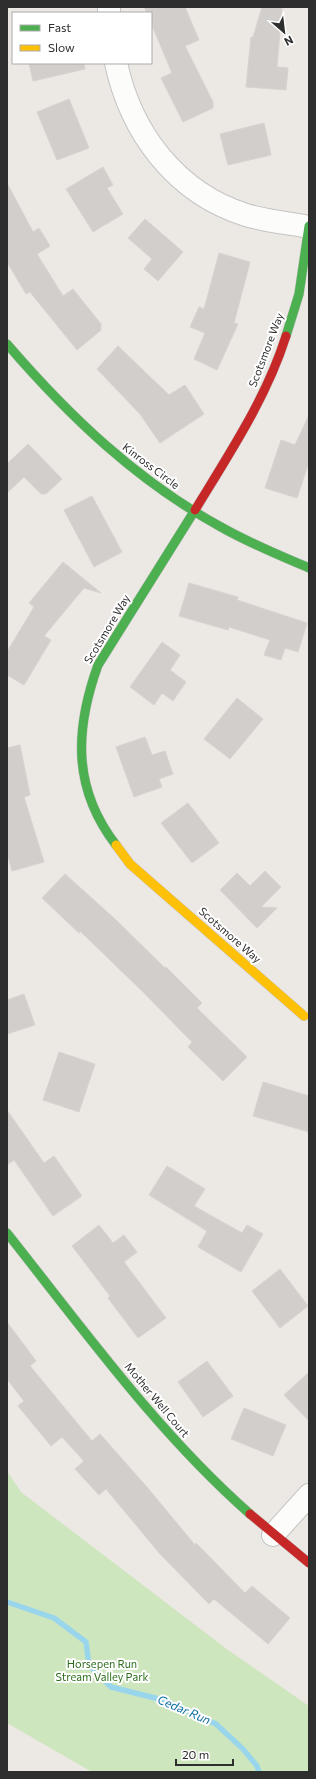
<svg xmlns="http://www.w3.org/2000/svg" width="316" height="1779" viewBox="0 0 316 1779" font-family="Commissioner,sans-serif">
	<style>
		.green { fill: #cee6be }
		.lines { fill: none; stroke-linecap: round; stroke-linejoin: round }
		.stream { stroke: #99d6ec; stroke-width: 5.5 }
		.building { fill: #d1cecb; stroke: #d7d4d0 }
		.street-casing { stroke: #c5c4c5; stroke-width: 24 }
		.fast-casing { stroke: #c5c4c5; stroke-width: 10 }
		.slow-casing { stroke: #c5c4c5; stroke-width: 10 }
		.jam-casing { stroke: #c5c4c5; stroke-width: 10 }
		.street { stroke: #fcfcfb; stroke-width: 22 }
		.fast { stroke: #4caf50; stroke-width: 9 }
		.slow { stroke: #ffc107; stroke-width: 9 }
		.jam { stroke: #c62828; stroke-width: 9 }
		.labels { text-anchor: middle; stroke-width: 4; stroke-linejoin: round; paint-order: stroke }
		.street-label { font-size: 11px; fill: #2e2e2e; stroke: #fff }
		.park-label { font-size: 11px; fill: #2c6e1b; stroke: #fff }
		.water-label { font-size: 12px; font-style: italic; fill: #0d6fa3; stroke: #fff }
	</style>
	<rect width="100%" height="100%" fill="#ece8e4"/>
	<path class="green" d="M7,1471L21,1492L228,1650L309,1706V1772H92L7,1723Z"/>
	<g class="lines">
		<path class="stream" d="M7,1602L54,1618L86,1642L89,1665L111,1687L163,1700L216,1724L243,1749L257,1766L259,1772"/>
	</g>
	<path class="building" d="M144,7H185L199,40L185,46L213,102V108L183,122L161,78L172,73L151,23V13H147Z
		M262,7H282L277,67L288,68L286,90L246,87L251,37H253Z
		M29,63H84L85,69L33,81Z
		M69,99L89,148L57,160L37,112Z
		M264,123L271,155L228,165L220,134Z
		M103,167L113,185L107,188L123,214L93,232L66,189Z
		M7,183L33,232L39,228L50,246L37,254L63,296L73,289L101,324V330L77,350L30,292L26,294L7,262Z
		M145,219L183,252L158,281L144,269L152,259L128,238Z
		M219,253L250,262L234,323L238,324L217,370L194,359L205,333L190,327L199,307L204,309Z
		M118,346L169,395L185,385L204,414L160,443L140,414L97,369Z
		M309,415V462L297,498L265,488L281,440L295,445Z
		M28,444L62,479L46,494H41L24,477L7,493V464Z
		M92,496L122,552L94,567L64,510Z
		M63,562L101,593L84,588L44,636L51,640L24,685L7,675V652L34,607L29,603Z
		M189,583L238,597L237,600L307,623L298,652L285,648L281,660L264,655L270,640L229,627L228,630L179,616Z
		M162,642L180,655L170,670L186,682L173,701L162,693L154,705L130,687Z
		M237,698L263,719L230,759L204,739Z
		M145,737L152,755L165,751L173,774L159,779L162,787L134,797L116,747Z
		M20,745L30,795L24,797L44,862L12,871L7,853V748Z
		M188,803L219,843L192,863L161,823Z
		M265,871L281,887L261,907L277,908L257,928L220,890L237,873L250,886Z
		M65,874L115,919L165,968L166,967L202,1003L197,1008L247,1057L223,1081L188,1047L192,1042L142,991L80,931L79,933L42,898Z
		M24,994L35,1025L7,1034V1000Z
		M59,1052L95,1064L79,1112L43,1100Z
		M263,1082L309,1096V1132L253,1116Z
		M7,1110L44,1163L54,1156L82,1196L53,1216L14,1160L7,1165Z
		M167,1166L205,1189L194,1206L242,1233L247,1225L263,1234L241,1272L198,1247L207,1231L149,1195Z
		M99,1225L113,1243L124,1235L137,1252L124,1262L166,1318L138,1338L108,1298L110,1296L72,1246Z
		M280,1269L308,1306L280,1328L252,1291Z
		M7,1322L36,1361L30,1366L92,1441L100,1434L147,1487L195,1545L196,1543L245,1593L252,1586L290,1618L268,1644L214,1599L209,1604L160,1554L106,1489L99,1495L75,1469L84,1461L62,1437L51,1446L18,1406L24,1401L7,1379Z
		M207,1361L233,1396L203,1417L178,1382Z
		M309,1372V1421L284,1395Z
		M244,1408L286,1425L273,1456L231,1439Z"/>
	<g class="lines">
		<defs>
			<path id="street" d="M109,7V13
				M116,63C131,133 176,193 246,215C266,221 288,223 309,227
				M273,1535L309,1495"/>
			<path id="fast" d="M286,336L299,294L309,226
				M7,344C69,416 137,481 221,527C249,543 279,555 309,568
				M116,845C72,788 75,729 98,665L195,510
				M7,1233C84,1330 157,1432 250,1514"/>
			<path id="slow" d="M116,845L130,864L304,1016"/>
			<path id="jam" d="M195,510C229,454 266,399 286,336
				M250,1514L309,1563"/>
		</defs>
		<use href="#street" class="street-casing"/>
		<use href="#fast" class="fast-casing"/>
		<use href="#slow" class="slow-casing"/>
		<use href="#jam" class="jam-casing"/>
		<use href="#street" class="street"/>
		<use href="#fast" class="fast"/>
		<use href="#slow" class="slow"/>
		<use href="#jam" class="jam"/>
	</g>
	<g class="labels">
		<g class="street-label">
			<text transform="translate(266 350) rotate(-69)" y="4">Scotsmore Way</text>
			<text transform="translate(151 466) rotate(37)" y="4">Kinross Circle</text>
			<text transform="translate(107 629) rotate(-59)" y="4">Scotsmore Way</text>
			<text transform="translate(230 935) rotate(41)" y="4">Scotsmore Way</text>
			<text transform="translate(157 1400) rotate(50)" y="4">Mother Well Court</text>
		</g>
		<g class="park-label">
			<text x="102" y="1668">Horsepen Run<tspan x="102" dy="13">Stream Valley Park</tspan></text>
		</g>
		<g class="water-label">
			<text transform="translate(184 1710) rotate(23)" y="4">Cedar Run</text>
		</g>
	</g>
	<rect width="316" height="1779" fill="none" stroke="#2e2e2e" stroke-width="16"/>
	<rect x="12" y="12" width="140" height="52" fill="#ffffff" stroke="#ababab"/>
	<rect x="20" y="25" width="20" height="6" fill="#4caf50" stroke="#ababab"/>
	<text x="48" y="32" font-size="12" fill="#2e2e2e">Fast</text>
	<rect x="20" y="45" width="20" height="6" fill="#ffc107" stroke="#ababab"/>
	<text x="48" y="52" font-size="12" fill="#2e2e2e">Slow</text>
	<g transform="translate(284 32) rotate(152)" stroke="#ffffff" stroke-width="3" paint-order="stroke">
	<path d="M0-3L7 15L0 10L-7 15Z" fill="#2e2e2e"/>
	<text y="-6" font-size="11" font-weight="bold" text-anchor="middle" fill="#2e2e2e">N</text>
	</g>
	<path d="M176 1759v6h57v-6" fill="none" stroke="#2e2e2e" stroke-width="2"/>
	<text x="182" y="1759" font-size="12" fill="#2e2e2e" stroke="#ffffff" stroke-width="3" paint-order="stroke">20 m</text>
</svg>
